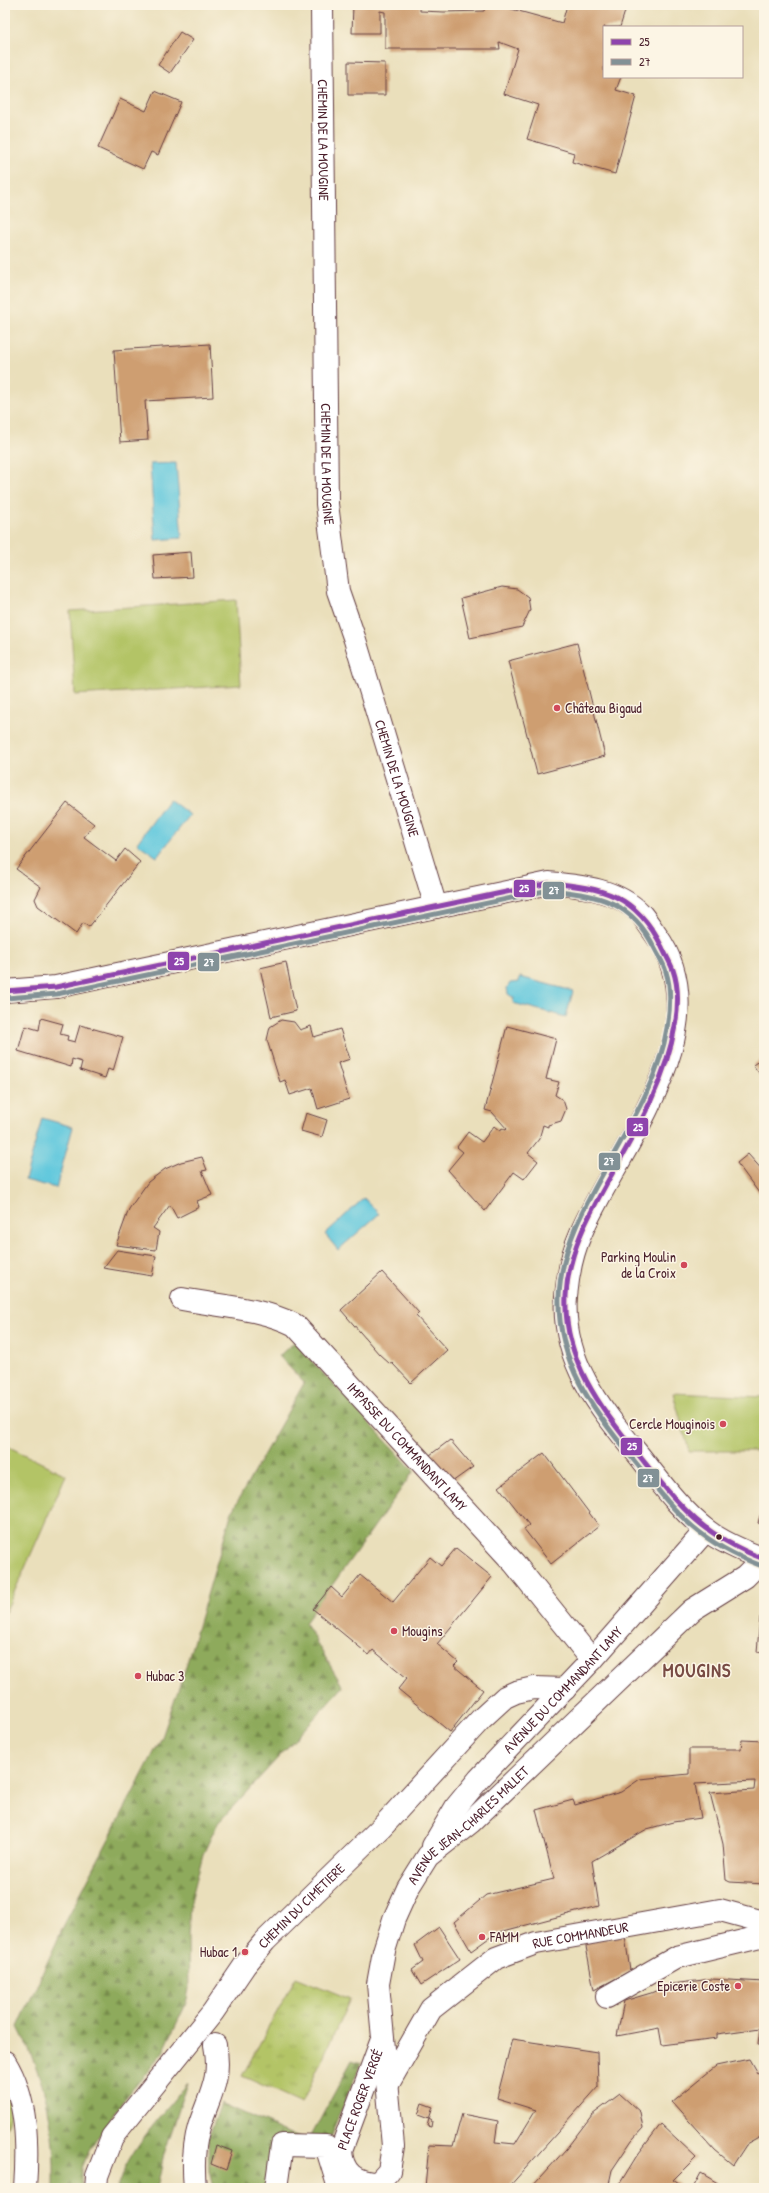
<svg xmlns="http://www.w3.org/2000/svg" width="769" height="2193" viewBox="0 0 769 2193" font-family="'Patrick Hand',sans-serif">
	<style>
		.grass { fill: #b3c466; stroke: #7e7248 }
		.forest { fill: url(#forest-firs); stroke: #6c6443 }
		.cemetery { fill: url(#cemetery-stones); stroke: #7e7248 }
		.park { fill: url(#park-tufts); stroke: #7e7248 }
		.water { fill: #61c8dd; stroke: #567484 }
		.building { fill: #ce9e71 }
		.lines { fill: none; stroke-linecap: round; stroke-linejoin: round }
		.minor-casing { stroke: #623c41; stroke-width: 24 }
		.minor { stroke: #fff; stroke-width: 22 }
		.bus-1-casing { stroke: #fcf5e5; stroke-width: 8 }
		.bus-2-casing { stroke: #fcf5e5; stroke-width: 8 }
		.bus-1 { stroke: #8e44ad; stroke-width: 5 }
		.bus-2 { stroke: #829196; stroke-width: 5 }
		.poi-dot { fill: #d1495b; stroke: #fcf5e5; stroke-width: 1.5 }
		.bus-dot { fill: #4a1f2b; stroke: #fcf5e5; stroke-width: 1.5 }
		.labels { text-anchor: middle; stroke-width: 3; stroke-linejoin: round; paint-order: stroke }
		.street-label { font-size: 14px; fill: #4a1f2b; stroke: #fcf5e5 }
		.poi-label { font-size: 14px; fill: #4a1f2b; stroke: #fcf5e5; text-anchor: start }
		.district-label { font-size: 18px; font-weight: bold; letter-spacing: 1px; fill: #784b44; stroke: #fcf5e5 }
		.line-badge { stroke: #fcf5e5; stroke-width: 1.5 }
		.badge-label { font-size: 11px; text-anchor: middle; font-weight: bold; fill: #fff }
	</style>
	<defs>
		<pattern id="forest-firs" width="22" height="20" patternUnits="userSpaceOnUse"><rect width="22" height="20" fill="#8eaa5b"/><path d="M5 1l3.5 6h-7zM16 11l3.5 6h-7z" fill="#768a4b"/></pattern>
		<pattern id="cemetery-stones" width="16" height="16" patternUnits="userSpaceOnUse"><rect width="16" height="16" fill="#b3c466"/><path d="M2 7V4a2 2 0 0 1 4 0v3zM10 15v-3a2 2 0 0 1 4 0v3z" fill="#9ba859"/></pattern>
		<pattern id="park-tufts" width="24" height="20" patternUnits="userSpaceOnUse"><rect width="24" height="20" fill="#b3c466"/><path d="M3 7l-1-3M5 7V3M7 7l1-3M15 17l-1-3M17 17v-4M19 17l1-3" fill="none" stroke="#9ba859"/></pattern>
	</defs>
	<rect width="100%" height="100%" fill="#fcf5e5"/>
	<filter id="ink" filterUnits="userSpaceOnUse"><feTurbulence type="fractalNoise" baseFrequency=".025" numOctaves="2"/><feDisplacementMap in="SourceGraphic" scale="8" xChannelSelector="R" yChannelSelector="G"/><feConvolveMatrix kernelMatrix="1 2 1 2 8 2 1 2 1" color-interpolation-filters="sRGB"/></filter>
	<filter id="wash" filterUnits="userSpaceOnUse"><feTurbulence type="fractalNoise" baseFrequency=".012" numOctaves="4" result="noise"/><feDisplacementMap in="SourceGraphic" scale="16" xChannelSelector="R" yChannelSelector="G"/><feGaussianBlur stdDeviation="0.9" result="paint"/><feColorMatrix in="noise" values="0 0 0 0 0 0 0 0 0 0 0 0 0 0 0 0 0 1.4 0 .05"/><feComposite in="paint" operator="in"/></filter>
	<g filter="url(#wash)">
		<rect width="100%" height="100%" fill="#eadfbb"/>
		<path class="grass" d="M236,600L241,685L75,695L70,611Z
			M673,1393L764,1397V1451H689Z
			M5,1445L66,1475L5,1613Z"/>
		<path class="forest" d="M294,1342L414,1471L305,1623L343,1687L218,1823L203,1854L190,1905L188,1936L189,1989L186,2004L162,2054L118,2107L89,2151L82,2168V2188H54C55,2125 47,2084 18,2027L65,1923L162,1737L184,1673L232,1511L304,1383L279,1356Z
			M352,2060L361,2063L326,2146L282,2145L276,2188H213L209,2171L208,2140L221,2103L308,2142Z
			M188,2083L164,2154L157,2188H117C127,2150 164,2114 188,2083Z"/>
		<path class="cemetery" d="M5,2085C10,2101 13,2113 5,2129Z"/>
		<path class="park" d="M296,1977L350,1999L302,2103L242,2076Z"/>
		<path class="water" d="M176,463L182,538L155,540L150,464Z
			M169,799L190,815L157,857L137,843Z
			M520,977L573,991L566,1017L513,1003L514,998L508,994L507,988L510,983L519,982Z
			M42,1118L73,1127L56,1188L25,1180Z
			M364,1198L379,1214L338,1250L325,1234Z"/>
		<g id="blocks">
			<path class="building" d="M353,5H420V11L444,12L484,11L486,5H497L562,23L567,5H627L620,27H604V77H621L616,90L636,96L615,174L572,162L574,153L527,139L538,105L504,94L518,49L499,42L500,49H385V12L380,11V33H352Z
				M180,32L193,40L170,73L158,65Z
				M348,62L385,63V95H348Z
				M155,91L181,102L158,155L151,152L143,169L98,148L120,99L146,111Z
				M210,344L213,397L145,401L148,440L120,442L114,350Z
				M191,552L193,577L155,579L153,555Z
				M502,587L517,589L528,597L530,610L522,627L470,638L461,598Z
				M577,643L605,756L537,774L508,661Z
				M67,803L94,824L84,837L116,861L125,849L140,862L89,927L83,923L76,934L38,906L35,899L41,887L16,869Z
				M286,962L296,1011L271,1017L260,968Z
				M41,1018L63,1024L60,1034L68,1036L67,1040L75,1042L80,1025L123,1037L113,1071L108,1069L105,1078L80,1070L82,1062L72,1059L71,1067L18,1051L25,1026L39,1030Z
				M281,1020L294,1022L300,1030L311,1026L314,1037L340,1029L350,1059L338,1063L349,1099L318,1109L312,1088L290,1095L285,1080L280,1082L267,1040L270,1027Z
				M507,1026L556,1039L546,1079L559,1082L555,1095L563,1100L566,1109L561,1121L548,1125V1127L543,1125L539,1139L528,1153L538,1161L524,1179L514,1172L485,1211L448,1170L463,1152L457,1147L468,1132L482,1142L494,1126L500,1131L502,1128L506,1130L507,1129L492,1112L485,1110Z
				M764,1057V1076L762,1077L753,1065Z
				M306,1113L327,1120L322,1137L301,1131Z
				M748,1154L764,1172V1189L759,1193L737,1163Z
				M202,1157L207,1170L202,1171L212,1195L197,1201L199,1207L177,1218L170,1205L153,1228L159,1232L156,1250L116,1245L129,1209L148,1182L165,1169L181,1162Z
				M117,1250L156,1256L152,1276L103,1268Z
				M382,1272L419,1313L416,1316L447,1350L411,1383L392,1363L390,1364L379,1354L341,1310Z
				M450,1440L473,1467L452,1482L430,1455Z
				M544,1453L599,1526L551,1564L524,1529L529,1525L499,1487Z
				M764,1502V1525L758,1523Z
				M456,1548L492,1577L437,1644L458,1662L454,1666L483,1690L450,1732L398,1689L407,1678L373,1650L369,1655L313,1609L331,1587L342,1597L360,1575L393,1602L430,1557L441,1566Z
				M760,1617H764V1653L757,1652Z
				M742,1740L764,1741V1884L730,1882L726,1880L723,1844L710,1793L754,1790L755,1781L695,1784L701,1818L673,1822L647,1829L592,1861L599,1906L496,1933L471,1951L454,1922L486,1895L554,1879L536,1810L573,1800L575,1805L621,1792L640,1779L689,1774V1749H741Z
				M439,1927L460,1959L421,1985L412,1970L423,1962L415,1945Z
				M625,1936L630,1971L594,1990L585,1941Z
				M711,1979L764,1982V2044H758L760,2028L717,2034V2038L662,2045L659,2028L617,2036L624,2001L651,1993L672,1984Z
				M512,2039L597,2052L598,2087L508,2188H425L429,2145L453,2146L462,2114L498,2121L495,2142L515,2144L536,2110L497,2098Z
				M749,2059L757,2073L764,2069V2135L746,2145L733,2165L715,2150L672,2102L716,2066Z
				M620,2094L640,2112L643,2128L632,2140L612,2170L608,2188H531L566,2149L592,2115Z
				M422,2103L433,2107L429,2119L418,2115Z
				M429,2119L432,2121L431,2127L427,2126Z
				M661,2124L696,2157L673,2180L685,2188H617L636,2157Z
				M216,2145L232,2151L226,2170L211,2164Z
				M701,2173L721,2185L725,2188H693Z"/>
		</g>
	</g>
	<g filter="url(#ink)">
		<use href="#blocks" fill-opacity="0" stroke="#623c41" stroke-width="1"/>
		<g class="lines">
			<defs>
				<g id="minor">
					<path id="s1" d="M322,5L327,504L338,591L355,640L436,907"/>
					<path d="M5,991L56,987L549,883C581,886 617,889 641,914C646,920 651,928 656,935C723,1028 617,1149 581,1233C572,1253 568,1274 566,1296C561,1360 599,1407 637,1453C658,1479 679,1509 706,1530C723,1543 745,1552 764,1559"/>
					<path id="s2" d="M182,1299C219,1306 261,1308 295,1325L514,1563L592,1660"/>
					<path id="s3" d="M433,1846L456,1807L479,1779L592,1660L706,1530"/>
					<path d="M607,1997L677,1957L764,1936"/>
					<path d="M5,2062C28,2099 28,2147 25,2188"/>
					<path id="s4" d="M388,2084L431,2009L496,1958L536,1943L720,1910L764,1922"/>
					<path id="s5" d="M378,2183L389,2171L393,2146L378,1984L384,1951L394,1919L408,1888L428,1856L471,1822L692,1610L745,1577L763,1559"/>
					<path id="s6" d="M378,2183C356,2183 342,2173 341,2150L381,2042"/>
					<path id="s7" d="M96,2188L97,2176L112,2137L213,2012L245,1965L265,1941L382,1827L481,1719L505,1697L516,1692L534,1688L565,1689"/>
					<path d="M195,2188C193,2167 193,2147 199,2127C209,2096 222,2079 215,2045"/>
					<path d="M276,2188L282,2145L326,2146L339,2188"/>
				</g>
			</defs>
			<use href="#minor" class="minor-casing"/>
			<use href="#minor" class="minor"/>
			<defs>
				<path id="bus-1" d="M5,991L56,987L549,883C603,888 636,894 662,947C665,954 670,962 673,970C679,987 678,1009 675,1026C666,1079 639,1126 613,1172C591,1211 568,1250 566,1296C563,1359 600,1407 637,1453C679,1505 699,1534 764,1559"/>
				<path id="bus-2" d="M6,998L57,994L549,890C599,895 632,901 655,949C659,957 664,964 666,972C672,990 670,1010 667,1028C652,1124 562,1203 559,1297C557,1362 593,1410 632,1458C675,1511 695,1541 762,1566"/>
			</defs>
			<use href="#bus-1" class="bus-1-casing"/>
			<use href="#bus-2" class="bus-2-casing"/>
			<use href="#bus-1" class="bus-1"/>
			<use href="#bus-2" class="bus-2"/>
		</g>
	</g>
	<g class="poi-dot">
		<circle cx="557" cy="708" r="4"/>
		<circle cx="684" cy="1265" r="4"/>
		<circle cx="723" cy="1424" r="4"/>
		<circle cx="394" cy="1631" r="4"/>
		<circle cx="138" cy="1676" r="4"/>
		<circle cx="482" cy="1937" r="4"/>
		<circle cx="245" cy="1952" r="4"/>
		<circle cx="738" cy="1986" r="4"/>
	</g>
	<circle class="bus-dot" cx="719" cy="1537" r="3.5"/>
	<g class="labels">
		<g class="street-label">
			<text dy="5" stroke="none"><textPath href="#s1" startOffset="135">CHEMIN DE LA MOUGINE</textPath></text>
			<text dy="5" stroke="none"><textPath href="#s1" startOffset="459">CHEMIN DE LA MOUGINE</textPath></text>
			<text dy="5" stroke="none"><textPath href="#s1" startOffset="783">CHEMIN DE LA MOUGINE</textPath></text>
			<text dy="5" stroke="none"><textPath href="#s2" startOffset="282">IMPASSE DU COMMANDANT LAMY</textPath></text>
			<text dy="5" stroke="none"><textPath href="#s3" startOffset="204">AVENUE DU COMMANDANT LAMY</textPath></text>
			<text dy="5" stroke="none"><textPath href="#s5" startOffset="393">AVENUE JEAN-CHARLES MALLET</textPath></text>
			<text dy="5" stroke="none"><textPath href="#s7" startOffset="353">CHEMIN DU CIMETIERE</textPath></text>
			<text dy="5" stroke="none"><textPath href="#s4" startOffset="257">RUE COMMANDEUR</textPath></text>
			<text dy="5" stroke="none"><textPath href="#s6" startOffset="110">PLACE ROGER VERGÉ</textPath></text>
		</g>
		<g class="poi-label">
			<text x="565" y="713">Château Bigaud</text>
			<text x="676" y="1262" text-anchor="end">Parking Moulin<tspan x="676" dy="16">de la Croix</tspan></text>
			<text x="715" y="1429" text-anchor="end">Cercle Mouginois</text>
			<text x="402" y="1636">Mougins</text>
			<text x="146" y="1681">Hubac 3</text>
			<text x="490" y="1942">FAMM</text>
			<text x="237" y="1957" text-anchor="end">Hubac 1</text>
			<text x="730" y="1991" text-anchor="end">Epicerie Coste</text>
		</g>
		<g class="district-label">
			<text x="697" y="1677">MOUGINS</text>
		</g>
	</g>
	<g class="line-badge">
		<rect x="513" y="879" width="23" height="19" rx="4" fill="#8e44ad"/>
		<rect x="542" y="881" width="23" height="19" rx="4" fill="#829196"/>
		<rect x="167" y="951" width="23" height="20" rx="4" fill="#8e44ad"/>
		<rect x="197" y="952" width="23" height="20" rx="4" fill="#829196"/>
		<rect x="626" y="1117" width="23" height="20" rx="4" fill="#8e44ad"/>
		<rect x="598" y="1152" width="23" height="19" rx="4" fill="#829196"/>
		<rect x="620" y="1437" width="23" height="19" rx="4" fill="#8e44ad"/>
		<rect x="637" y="1468" width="23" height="20" rx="4" fill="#829196"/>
	</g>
	<g class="badge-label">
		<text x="524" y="892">25</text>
		<text x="554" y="894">27</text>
		<text x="179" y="965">25</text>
		<text x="209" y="966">27</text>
		<text x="638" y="1131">25</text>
		<text x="609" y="1165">27</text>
		<text x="632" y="1450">25</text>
		<text x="648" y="1482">27</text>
	</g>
	<rect width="769" height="2193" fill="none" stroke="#fcf5e5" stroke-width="20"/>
	<rect x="603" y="26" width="140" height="52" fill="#fcf5e5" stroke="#b59f9b"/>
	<rect x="611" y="39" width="20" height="6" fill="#8e44ad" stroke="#b59f9b"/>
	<text x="639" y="46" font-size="12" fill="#4a1f2b">25</text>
	<rect x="611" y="59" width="20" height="6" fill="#829196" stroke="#b59f9b"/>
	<text x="639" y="66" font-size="12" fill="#4a1f2b">27</text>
</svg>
